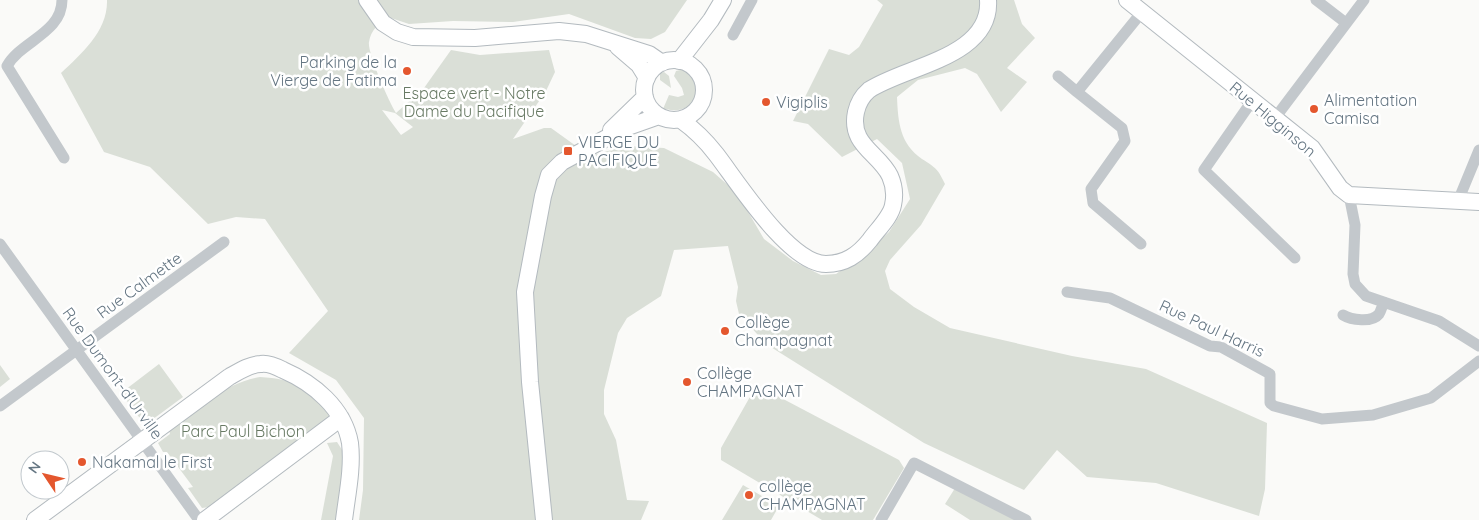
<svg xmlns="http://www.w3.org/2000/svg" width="1479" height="520" viewBox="0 0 1479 520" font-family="Quicksand,sans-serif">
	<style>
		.green { fill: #dadfd7; fill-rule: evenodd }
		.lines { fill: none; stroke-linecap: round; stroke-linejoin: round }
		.secondary-casing { stroke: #b3babf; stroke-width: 18 }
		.street { stroke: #c3c8cc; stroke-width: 11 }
		.secondary { stroke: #fff; stroke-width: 16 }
		.poi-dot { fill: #e4572e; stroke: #fff; stroke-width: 2 }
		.labels { text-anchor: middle; stroke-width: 5; stroke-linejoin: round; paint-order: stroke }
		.poi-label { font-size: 16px; fill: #657683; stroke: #fff; text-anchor: start }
		.park-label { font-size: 16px; fill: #687a64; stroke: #fff }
		.street-label { font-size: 16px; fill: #657683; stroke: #fff }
	</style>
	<rect width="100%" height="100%" fill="#fafaf8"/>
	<path class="green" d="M107,0H687L665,32L651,39L635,38L569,14L513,22L453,21L409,24L388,17C378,24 371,30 369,42C367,52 389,102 396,113L424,88L451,50L480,55L549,50L555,72L546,91L513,139L544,128H551L590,156L626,146L664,148L713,172L737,193L764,239L793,261L821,275L836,274L863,255L889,232L910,199L902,163L877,139L842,157L808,124L793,121L829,49L849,55L859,47L883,5L877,0H1014L1022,24L1035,38L1007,68L1027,82L1001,112L977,74L965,68L918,80L897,97C898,122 900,144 922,159C936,168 938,169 945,184L921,225L890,260L885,271L890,289L914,307L950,328L1072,356L1146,369L1267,423L1265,489L1259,516L1156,483L1087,477L1057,450L1024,490L924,443L766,344L739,314L736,301L738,287L728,246L674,250L661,296L627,318L618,333L604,390V414L616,440L627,500L649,501L641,520H359L363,490L364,418L336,380L289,353L328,311L265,219L236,217L208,224L150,167L104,152L61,73C81,54 108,31 107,0ZM382,110L395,113L413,127L401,135Z
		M684,69C708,91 694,116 663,109L669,95L678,97L684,95L682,88L674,76L676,71Z
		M664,72L669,76L671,88L660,80V73Z
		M159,364L183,397L145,425L121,393Z
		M0,365L10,379L0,387Z
		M260,377C293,379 314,387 330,417L210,507L202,508L188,488L193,487L167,452H163L158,443L170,434L169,430C197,409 225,383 260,377Z
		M759,390L768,391L899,460L904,468L873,520H822L721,460V448L751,395Z
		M337,442L346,456L336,520H321L333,456L327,443Z
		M743,485L779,506L771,520H722Z
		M957,485L1026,520H970L945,504Z"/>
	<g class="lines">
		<defs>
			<path id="secondary" d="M367,0L383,23L397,32L413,37L475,38L559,31L586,34L649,54L662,63
				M1127,0L1312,148L1340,188L1349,195L1479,202
				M618,47L639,65L647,78
				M644 90a30 30 0 1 1 60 0a30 30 0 1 1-60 0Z
				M679,61L711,20L723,0
				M681,120C695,130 706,141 716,154C737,181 789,264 826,264C845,264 858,255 870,240C877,230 891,217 893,205C895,196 894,185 890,176C879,153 849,145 856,112C858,103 862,96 869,90C905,66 992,57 988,0
				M611,130L645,97
				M35,520L229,377C238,372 250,364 261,364C267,363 277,367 283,370C313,383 344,408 350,443C353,468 347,495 344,520
				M205,520L341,418
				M544,520L530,382L525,292L543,196L549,175L562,162L625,128L659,116"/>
		</defs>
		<use href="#secondary" class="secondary-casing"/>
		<path class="street" d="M62,0C62,33 21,41 7,66L64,158
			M1316,0L1346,23
			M733,35L752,0
			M1058,76L1077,92
			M1252,101L1204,170L1295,258
			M1275,118L1364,0
			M1349,195L1355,225L1353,274L1355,284L1366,296L1439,321L1479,346
			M1458,201L1479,150
			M0,244L199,520
			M1141,244L1093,203L1091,189L1125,141L1122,128L1077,92L1142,12
			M1067,292L1110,298L1210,346L1221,347L1270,374V403L1274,406L1322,419L1373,415L1431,398L1479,361
			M1343,315C1351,320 1372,323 1379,314C1381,311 1382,306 1384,302
			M0,406L224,242
			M881,520L914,463L1026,520"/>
		<use href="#secondary" class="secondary"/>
	</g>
	<g class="poi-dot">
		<circle cx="407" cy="71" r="5"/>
		<circle cx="766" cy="102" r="5"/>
		<circle cx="1314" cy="109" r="5"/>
		<rect x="563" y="146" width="10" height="10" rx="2.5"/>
		<circle cx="725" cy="331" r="5"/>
		<circle cx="687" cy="382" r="5"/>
		<circle cx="82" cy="462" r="5"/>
		<circle cx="749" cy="495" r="5"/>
	</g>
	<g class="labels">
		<g class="poi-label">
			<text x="397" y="68" text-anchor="end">Parking de la<tspan x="397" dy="18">Vierge de Fatima</tspan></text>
			<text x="1324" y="106">Alimentation<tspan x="1324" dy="18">Camisa</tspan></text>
			<text x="776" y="108">Vigiplis</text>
			<text x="578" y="148">VIERGE DU<tspan x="578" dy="18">PACIFIQUE</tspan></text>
			<text x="735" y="328">Collège<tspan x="735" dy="18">Champagnat</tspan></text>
			<text x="697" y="379">Collège<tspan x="697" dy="18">CHAMPAGNAT</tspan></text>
			<text x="92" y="468">Nakamal le First</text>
			<text x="759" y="492">collège<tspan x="759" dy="18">CHAMPAGNAT</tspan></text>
		</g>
		<g class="park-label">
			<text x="474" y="99">Espace vert - Notre<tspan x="474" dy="18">Dame du Pacifique</tspan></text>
			<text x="243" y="437">Parc Paul Bichon</text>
		</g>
		<g class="street-label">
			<text transform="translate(1273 119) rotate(40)" y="6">Rue Higginson</text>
			<text transform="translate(139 285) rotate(-36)" y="6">Rue Calmette</text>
			<text transform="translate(1212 328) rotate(25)" y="6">Rue Paul Harris</text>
			<text transform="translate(113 373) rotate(54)" y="6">Rue Dumont-d'Urville</text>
		</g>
	</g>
	<g transform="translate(45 475) rotate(305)"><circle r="24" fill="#ffffff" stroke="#c1c8cd"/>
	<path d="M0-4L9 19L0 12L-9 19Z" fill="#e4572e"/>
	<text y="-8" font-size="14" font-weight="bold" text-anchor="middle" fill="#657683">N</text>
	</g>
</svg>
